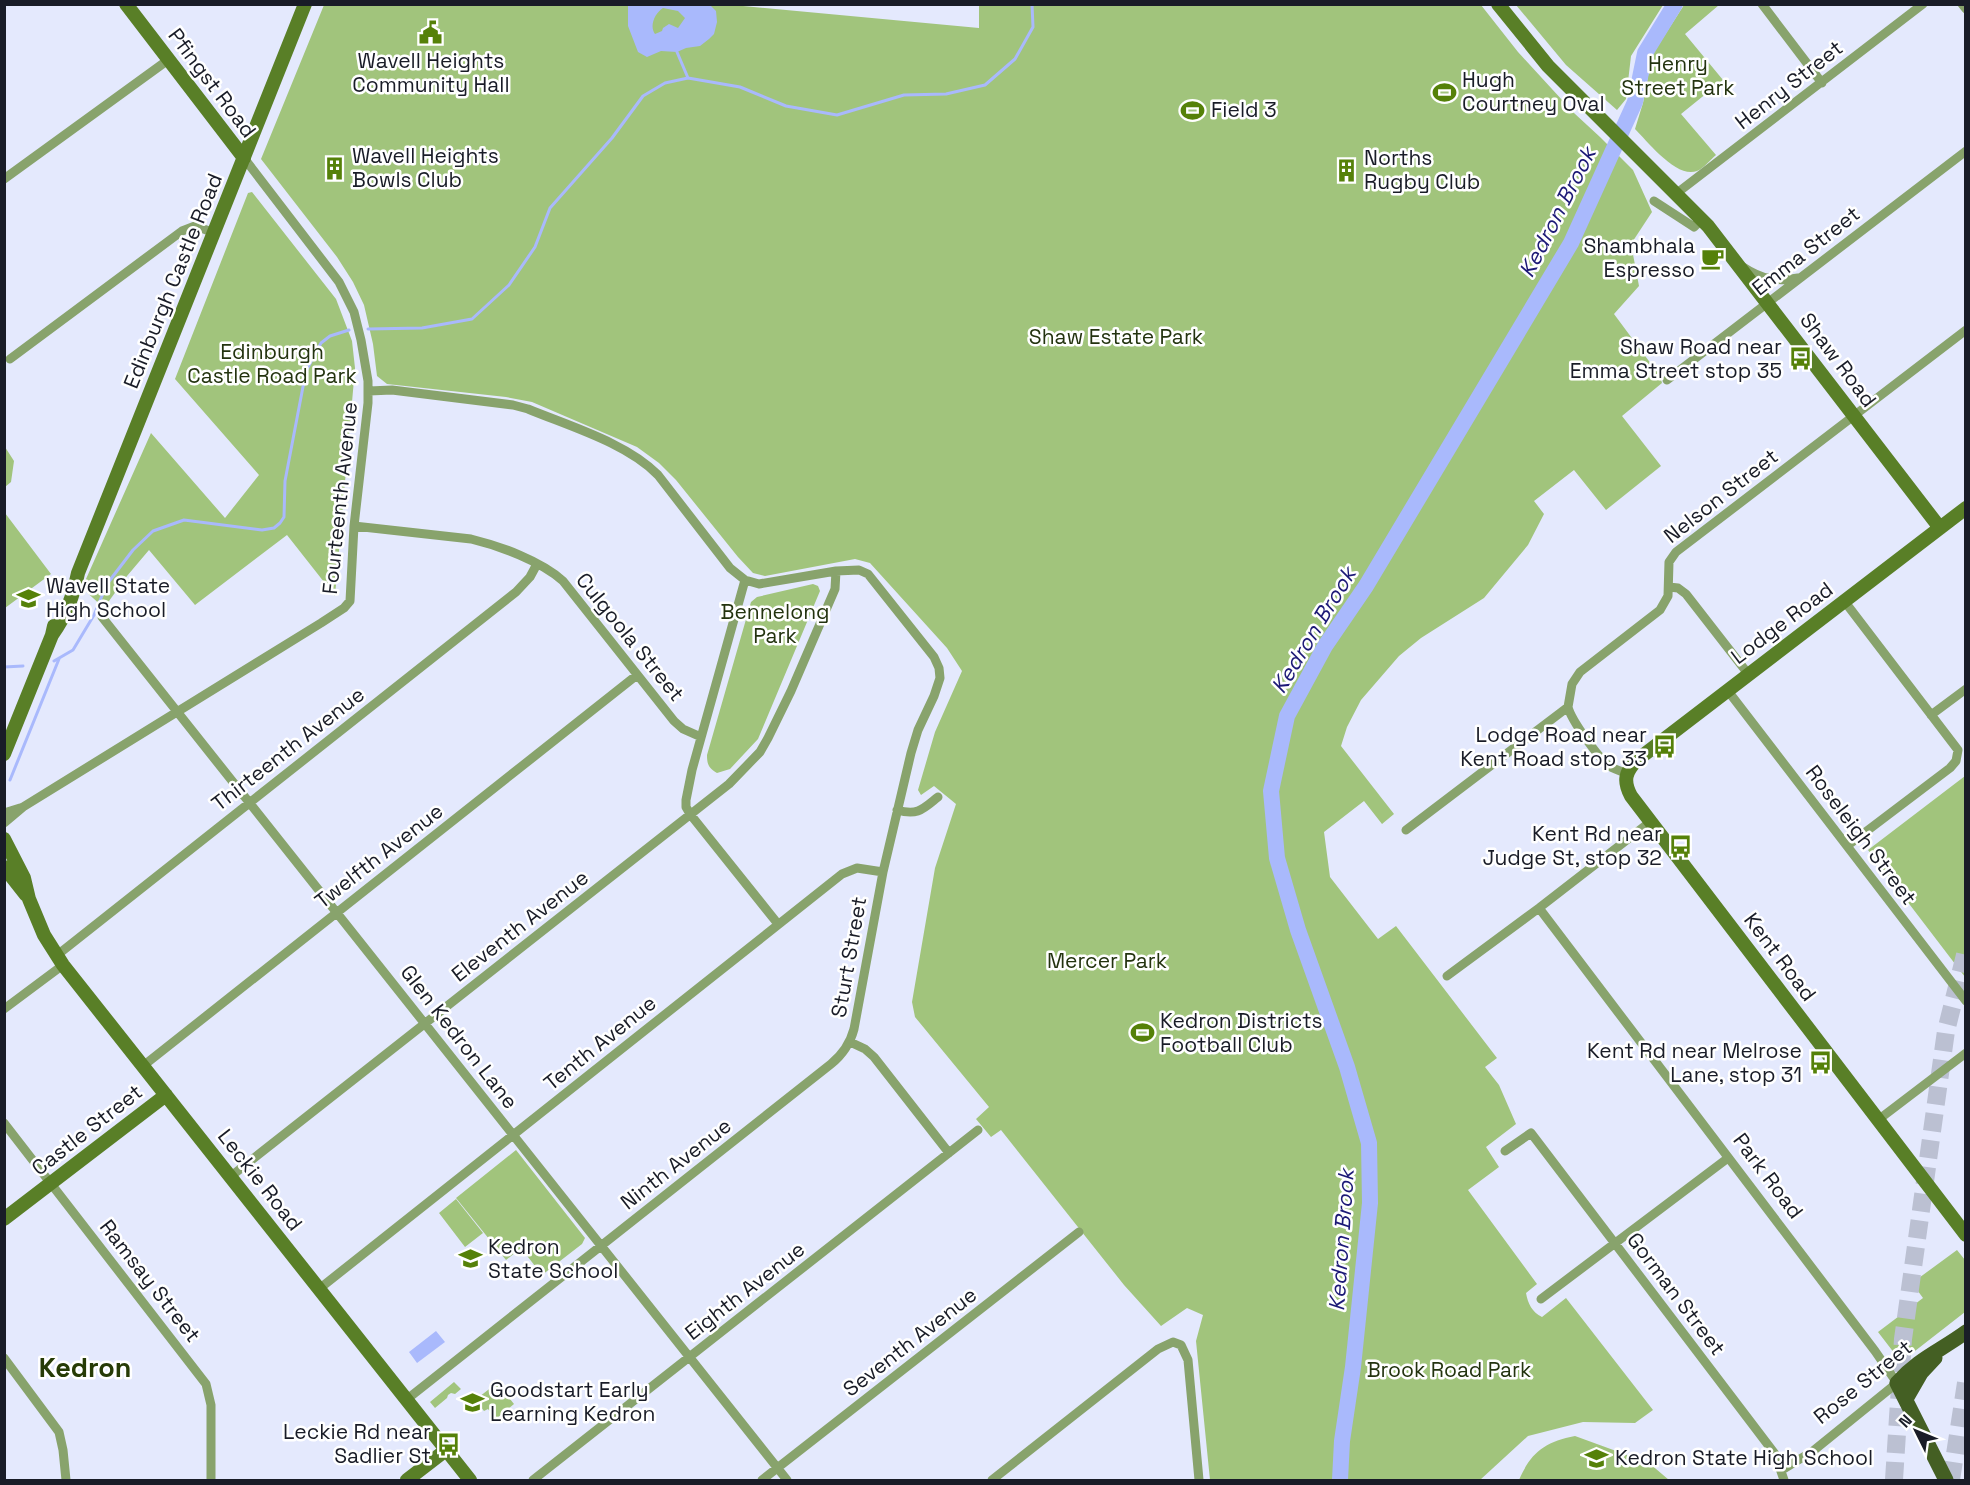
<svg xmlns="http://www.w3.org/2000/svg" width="1970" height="1485" viewBox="0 0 1970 1485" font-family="'Space Grotesk',sans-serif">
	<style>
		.green { fill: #a1c47c }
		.water { fill: #a9b9fc; fill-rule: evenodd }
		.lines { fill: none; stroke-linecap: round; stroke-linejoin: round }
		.stream { stroke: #a9b9fc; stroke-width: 3 }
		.river { stroke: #a9b9fc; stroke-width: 16 }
		.highway-tunnel { stroke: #bbc0d2; stroke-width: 18; stroke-dasharray: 18 9; stroke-linecap: butt }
		.street { stroke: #88a36c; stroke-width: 9 }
		.secondary { stroke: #597f27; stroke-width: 14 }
		.primary { stroke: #445f23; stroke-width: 15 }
		.labels { text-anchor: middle; stroke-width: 5; stroke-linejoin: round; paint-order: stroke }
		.poi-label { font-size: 21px; fill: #191c27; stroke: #fff; text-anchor: start }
		.park-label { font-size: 21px; fill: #23330f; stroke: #fff }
		.street-label { font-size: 21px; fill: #191c27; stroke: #fff }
		.water-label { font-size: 22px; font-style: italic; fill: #1c1976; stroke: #fff }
		.district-label { font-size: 27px; font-weight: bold; fill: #263b06; stroke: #fff }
	</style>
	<rect width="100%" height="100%" fill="#e4e9fd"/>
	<path class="green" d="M722,4L979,28V4L1481,5L1518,52L1574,113L1600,137L1633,170L1652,212L1631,244L1639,286L1614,314L1660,376L1662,383L1622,416L1661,466L1606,510L1574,470L1534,501L1544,514L1528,545L1484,598L1421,638L1399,656L1361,700L1347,727L1341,746L1394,814L1382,824L1364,801L1324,832L1330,877L1378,939L1396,926L1497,1058L1485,1067L1499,1085L1516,1124L1486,1147L1499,1167L1468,1190L1537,1284L1526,1293C1528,1304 1532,1312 1542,1317L1566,1298L1653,1410L1635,1423L1583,1422L1528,1436L1480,1480H1210L1196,1341L1203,1315L1187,1308L1161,1326L1124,1285L1001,1130L991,1137L976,1119L989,1107L915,1017L912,1002L935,868L956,804L934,786L921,795L918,790L935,732L962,671L947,648L870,563L855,559L765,576L753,573L738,557L676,480L659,463L637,447L532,402L506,397L387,384L377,376L373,344L364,305L353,282L337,257L261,159L324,5Z
		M1516,5H1663L1631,56L1626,99L1617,110L1566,65Z
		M1684,5H1719L1685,34L1723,80L1681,114L1716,155C1710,160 1704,168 1697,171C1677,179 1648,142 1635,129L1643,103L1652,55Z
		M252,192L336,299L352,341L355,368L335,596L287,535L195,605L149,550L127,576L104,608L82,588L151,433L225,518L259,475L175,379L248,193Z
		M5,447L14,461L11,482L5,487Z
		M5,513L51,574L5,608L4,514Z
		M813,584L818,586L820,591L758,739L730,769L717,773C709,768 707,765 707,755L751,602L757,597Z
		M1965,776V977L1868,850Z
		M516,1150L585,1238L582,1244L542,1275L521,1248L506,1260L456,1198Z
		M456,1199L483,1233L465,1247L439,1213Z
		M1957,1250L1965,1260V1312L1906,1358H1898L1878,1332L1923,1298L1912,1283Z
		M454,1382L461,1389L455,1394L451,1393L448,1395L447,1398L435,1408L430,1402Z
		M497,1383L514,1404L496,1419L488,1409L484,1411L475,1400Z
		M1575,1436L1649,1463L1669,1480H1519C1531,1452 1545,1442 1575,1436Z"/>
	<path class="water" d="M628,5H710L716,11L717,22L714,34L709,39L700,46L686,48L677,52L661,51L647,57L638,52L628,26ZM663,8L678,11L685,18L678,28L669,24L663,28L662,31L655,34C649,26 655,13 663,8Z
		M436,1331L445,1342L417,1363L409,1352Z"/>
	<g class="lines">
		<path class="stream" d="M677,52L688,78
			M368,329L422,328L472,319L509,285L535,247L550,208L612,138L643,96L665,83L688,78L740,87L786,106L837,115L904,95L946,94L985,85L1015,59L1033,27L1032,4
			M54,661L73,650L94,615L107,584L133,550L153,531L184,520L262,530L274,528L280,523L284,517L285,481L306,371L321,343L330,336L349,330
			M4,667L23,666
			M10,780L59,659"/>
		<path class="river" d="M1340,1480L1342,1441L1353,1367L1370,1203L1369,1143L1347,1067L1298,930L1277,858L1271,791L1287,716L1325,646L1366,586L1571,243L1635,102L1645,53L1675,4"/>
		<path class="highway-tunnel" d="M1894,1480L1903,1339L1946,1031L1966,951
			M1951,1480L1966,1383"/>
		<path class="street" d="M1762,4L1822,83
			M1962,4L1966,9
			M4,179L168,60
			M1677,193L1923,4
			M1654,201L1694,227L1702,219
			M1743,267C1761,279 1776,282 1798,278
			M10,359L182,231L195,226L215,233
			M1667,380L1966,151
			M369,391L392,390L513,405L528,409C569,426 627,443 658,475L730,568L745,580L759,584L836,571L859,570L868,574L934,657L939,668L940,678L934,696L918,730L911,753L883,872L854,1029C850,1044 842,1055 831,1064L406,1400
			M354,526L471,539C500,546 541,561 563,581L674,721L683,729L701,737
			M745,580L692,770L686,800V807L690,814L778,924
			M1669,587L1678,588L1686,594L1749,675
			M1845,602L1958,750L1956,761L1950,768L1847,846
			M102,617L787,1480
			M1728,691L1966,1001
			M1568,707C1571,720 1598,757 1609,766C1614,769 1620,771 1626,773
			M1931,715L1966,689
			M897,810C918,816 923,809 938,797
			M4,813L20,808
			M4,823L23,807L321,623L344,608L350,601L354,526L368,403V381L361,340L354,312L339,282L244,158
			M1406,830L1568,707L1572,684L1580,672L1660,610L1668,596L1669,562L1676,552L1966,330
			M1539,908L1875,1351L1897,1383L1813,1451L1782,1470
			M56,956L516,592L530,577L537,564
			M1447,976L1539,908L1650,822
			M4,1009L63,965
			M850,1042L865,1049L874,1057L949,1153
			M143,1066L637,675
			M1878,1120L1966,1053
			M4,1123L206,1384L211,1405V1480
			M1505,1151L1531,1133L1775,1454L1784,1480
			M230,1177L729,784L760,752L768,738L791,691L835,589L836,571
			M319,1289L842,874L857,868L883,872
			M1541,1299L1728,1158
			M4,1358L59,1432L63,1450L66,1480
			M533,1480L978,1130
			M762,1480L1079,1232
			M992,1480L1158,1349L1173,1342L1181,1345L1188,1360L1199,1480"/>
		<path class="secondary" d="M126,4L244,158
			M1498,4L1548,66L1708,226L1940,528
			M1966,508L1637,760C1625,772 1623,781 1631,796L1966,1235
			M52,635C66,615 73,597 78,573L305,4
			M4,754L52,635L54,626
			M4,839L24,878L29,899L44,935L63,965L470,1480
			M4,867L26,895
			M4,1219L166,1095
			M407,1480L446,1450"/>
		<path class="primary" d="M1906,1399L1921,1373L1935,1358
			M1946,1480L1897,1383C1918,1359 1940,1351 1966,1332"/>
	</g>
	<defs>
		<symbol id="civic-bare" viewBox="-9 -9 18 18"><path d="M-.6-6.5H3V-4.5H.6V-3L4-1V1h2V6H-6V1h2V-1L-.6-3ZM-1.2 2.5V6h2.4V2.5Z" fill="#558109" stroke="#fff" stroke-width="2.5" paint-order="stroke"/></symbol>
		<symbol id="stadium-bare" viewBox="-9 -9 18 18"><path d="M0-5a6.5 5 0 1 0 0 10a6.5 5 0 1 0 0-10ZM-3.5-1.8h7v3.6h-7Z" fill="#558109" stroke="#fff" stroke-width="2.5" paint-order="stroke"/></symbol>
		<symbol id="building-bare" viewBox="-9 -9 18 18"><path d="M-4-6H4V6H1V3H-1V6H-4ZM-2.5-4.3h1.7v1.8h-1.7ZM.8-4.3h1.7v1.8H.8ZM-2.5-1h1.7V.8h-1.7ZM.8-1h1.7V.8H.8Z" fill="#558109" stroke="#fff" stroke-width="2.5" paint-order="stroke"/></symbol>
		<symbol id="cafe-bare" viewBox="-9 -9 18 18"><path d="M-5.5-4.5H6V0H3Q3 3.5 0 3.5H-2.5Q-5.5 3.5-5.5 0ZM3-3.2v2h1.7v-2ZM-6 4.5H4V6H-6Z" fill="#558109" stroke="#fff" stroke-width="2.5" paint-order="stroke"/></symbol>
		<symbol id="bus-bare" viewBox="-9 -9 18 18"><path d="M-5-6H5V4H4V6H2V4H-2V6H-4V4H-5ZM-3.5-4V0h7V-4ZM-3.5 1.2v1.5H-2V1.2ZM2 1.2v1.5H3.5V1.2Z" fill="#558109" stroke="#fff" stroke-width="2.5" paint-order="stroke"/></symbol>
		<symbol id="school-bare" viewBox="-9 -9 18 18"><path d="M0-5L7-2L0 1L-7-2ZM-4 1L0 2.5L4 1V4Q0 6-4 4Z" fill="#558109" stroke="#fff" stroke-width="2.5" paint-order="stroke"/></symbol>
	</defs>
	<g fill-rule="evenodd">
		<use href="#civic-bare" x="414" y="16" width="33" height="33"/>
		<use href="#stadium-bare" x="1428" y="76" width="33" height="33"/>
		<use href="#stadium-bare" x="1176" y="94" width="33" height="33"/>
		<use href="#building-bare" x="318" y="152" width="33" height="33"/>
		<use href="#building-bare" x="1330" y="154" width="33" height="33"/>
		<use href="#cafe-bare" x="1696" y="242" width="33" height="33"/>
		<use href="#bus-bare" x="1784" y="342" width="33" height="33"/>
		<use href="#school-bare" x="12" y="582" width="33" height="33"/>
		<use href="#bus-bare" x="1648" y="730" width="33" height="33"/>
		<use href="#bus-bare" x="1664" y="830" width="33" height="33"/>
		<use href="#stadium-bare" x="1126" y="1016" width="33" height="33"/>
		<use href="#bus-bare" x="1804" y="1046" width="33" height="33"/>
		<use href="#school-bare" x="454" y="1242" width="33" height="33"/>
		<use href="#school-bare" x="456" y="1386" width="33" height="33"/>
		<use href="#bus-bare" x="432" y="1428" width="33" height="33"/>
		<use href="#school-bare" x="1580" y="1442" width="33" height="33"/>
	</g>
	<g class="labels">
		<g class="poi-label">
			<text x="431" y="68" text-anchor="middle">Wavell Heights<tspan x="431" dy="24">Community Hall</tspan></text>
			<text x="1462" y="87">Hugh<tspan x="1462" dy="24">Courtney Oval</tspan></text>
			<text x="1211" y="117">Field 3</text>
			<text x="352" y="163">Wavell Heights<tspan x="352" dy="24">Bowls Club</tspan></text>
			<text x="1364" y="165">Norths<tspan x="1364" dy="24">Rugby Club</tspan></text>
			<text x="1695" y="253" text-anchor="end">Shambhala<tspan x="1695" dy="24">Espresso</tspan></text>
			<text x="1782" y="354" text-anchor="end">Shaw Road near<tspan x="1782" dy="24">Emma Street stop 35</tspan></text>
			<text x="46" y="593">Wavell State<tspan x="46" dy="24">High School</tspan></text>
			<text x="1647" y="742" text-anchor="end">Lodge Road near<tspan x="1647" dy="24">Kent Road stop 33</tspan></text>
			<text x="1662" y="841" text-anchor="end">Kent Rd near<tspan x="1662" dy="24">Judge St, stop 32</tspan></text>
			<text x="1160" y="1028">Kedron Districts<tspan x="1160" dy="24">Football Club</tspan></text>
			<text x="1802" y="1058" text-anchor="end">Kent Rd near Melrose<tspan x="1802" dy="24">Lane, stop 31</tspan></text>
			<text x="488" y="1254">Kedron<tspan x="488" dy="24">State School</tspan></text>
			<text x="490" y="1397">Goodstart Early<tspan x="490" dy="24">Learning Kedron</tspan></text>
			<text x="431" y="1439" text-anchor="end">Leckie Rd near<tspan x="431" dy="24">Sadlier St</tspan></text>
			<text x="1615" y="1465">Kedron State High School</text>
		</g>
		<g class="park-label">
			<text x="1678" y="71">Henry<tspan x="1678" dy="24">Street Park</tspan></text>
			<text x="1116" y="344">Shaw Estate Park</text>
			<text x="272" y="359">Edinburgh<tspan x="272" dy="24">Castle Road Park</tspan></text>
			<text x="775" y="619">Bennelong<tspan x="775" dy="24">Park</tspan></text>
			<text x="1107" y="968">Mercer Park</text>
			<text x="1449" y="1377">Brook Road Park</text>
		</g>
		<g class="street-label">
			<text transform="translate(212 83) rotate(53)" y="7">Pfingst Road</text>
			<text transform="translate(1789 85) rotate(-38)" y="7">Henry Street</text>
			<text transform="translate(1806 251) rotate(-38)" y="7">Emma Street</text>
			<text transform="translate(173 281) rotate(-68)" y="7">Edinburgh Castle Road</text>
			<text transform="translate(1838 360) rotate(53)" y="7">Shaw Road</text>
			<text transform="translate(1721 496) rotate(-38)" y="7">Nelson Street</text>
			<text transform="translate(340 498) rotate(-84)" y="7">Fourteenth Avenue</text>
			<text transform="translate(1782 623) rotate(-37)" y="7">Lodge Road</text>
			<text transform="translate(630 637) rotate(51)" y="7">Culgoola Street</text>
			<text transform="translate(288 749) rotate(-38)" y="7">Thirteenth Avenue</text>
			<text transform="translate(1861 835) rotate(53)" y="7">Roseleigh Street</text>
			<text transform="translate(379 856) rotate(-38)" y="7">Twelfth Avenue</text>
			<text transform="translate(520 926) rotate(-38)" y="7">Eleventh Avenue</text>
			<text transform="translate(849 957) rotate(-80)" y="7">Sturt Street</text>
			<text transform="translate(1780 957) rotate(53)" y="7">Kent Road</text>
			<text transform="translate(459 1037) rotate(52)" y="7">Glen Kedron Lane</text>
			<text transform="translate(600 1043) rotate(-39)" y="7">Tenth Avenue</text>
			<text transform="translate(87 1130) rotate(-38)" y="7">Castle Street</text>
			<text transform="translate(676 1164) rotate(-38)" y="7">Ninth Avenue</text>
			<text transform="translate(1768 1176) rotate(53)" y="7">Park Road</text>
			<text transform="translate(260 1180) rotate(52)" y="7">Leckie Road</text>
			<text transform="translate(150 1281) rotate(52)" y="7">Ramsay Street</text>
			<text transform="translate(745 1291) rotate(-38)" y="7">Eighth Avenue</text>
			<text transform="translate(1676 1294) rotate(53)" y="7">Gorman Street</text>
			<text transform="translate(910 1342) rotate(-38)" y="7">Seventh Avenue</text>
			<text transform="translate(1863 1382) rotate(-39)" y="7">Rose Street</text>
		</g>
		<g class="water-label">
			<text transform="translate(1557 212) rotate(-63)" y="8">Kedron Brook</text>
			<text transform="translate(1313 630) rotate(-59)" y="8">Kedron Brook</text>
			<text transform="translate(1341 1240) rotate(-86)" y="8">Kedron Brook</text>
		</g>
		<g class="district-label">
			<text x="85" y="1377">Kedron</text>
		</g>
	</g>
	<rect width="1970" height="1485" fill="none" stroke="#191c27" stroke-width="12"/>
	<g transform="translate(1916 1431) rotate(313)" stroke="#ffffff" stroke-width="4.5" paint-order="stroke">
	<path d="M0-4.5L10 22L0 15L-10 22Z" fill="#191c27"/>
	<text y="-9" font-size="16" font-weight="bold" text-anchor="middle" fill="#191c27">N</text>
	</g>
</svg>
